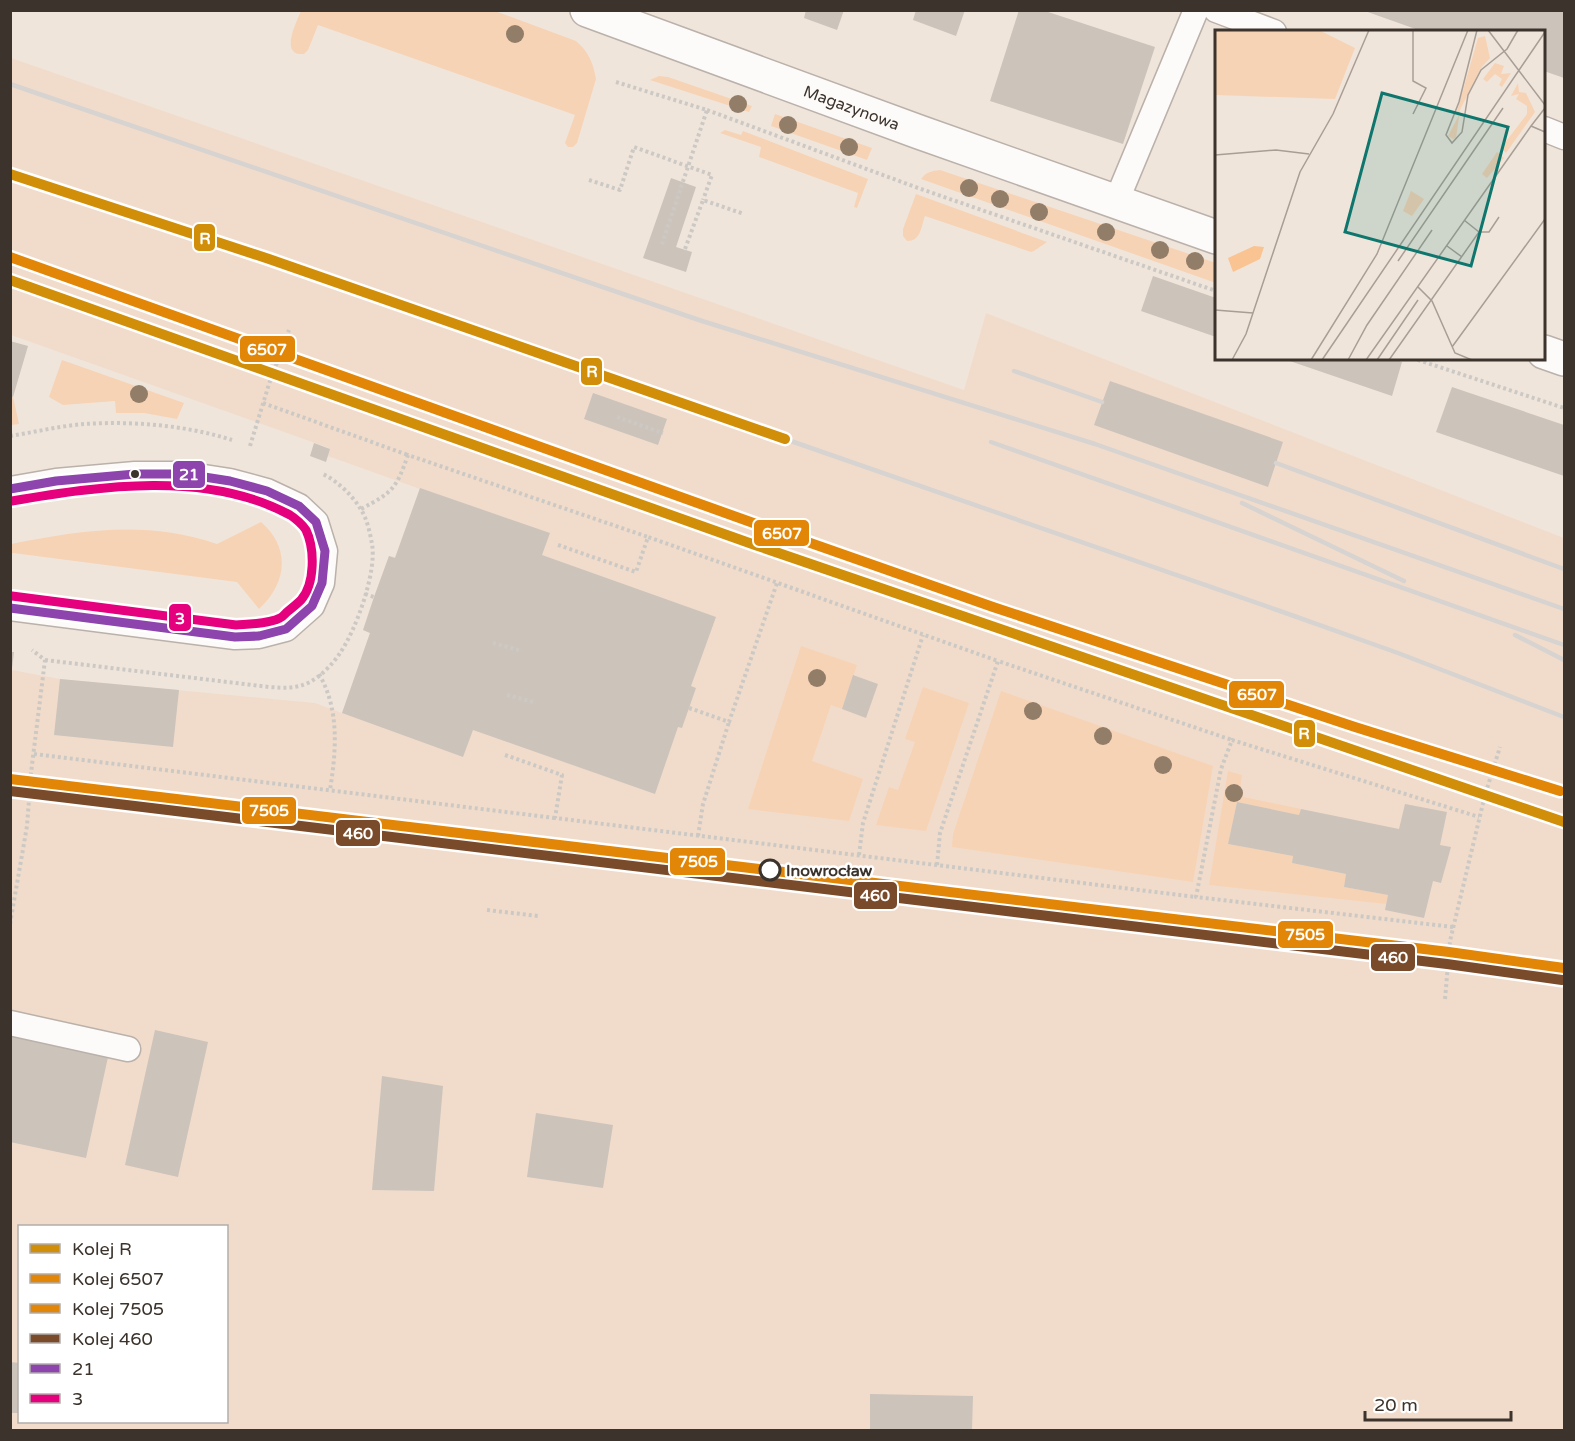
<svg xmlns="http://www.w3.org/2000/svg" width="1575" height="1441" viewBox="0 0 1575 1441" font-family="'Varela Round',sans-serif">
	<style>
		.built { fill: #f1dccb; fill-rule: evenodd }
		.green { fill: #f7d3b5 }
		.building { fill: #ccc3bb }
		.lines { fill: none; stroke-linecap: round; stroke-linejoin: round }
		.lane-casing { stroke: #bab1aa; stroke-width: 27 }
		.secondary-casing { stroke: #bab1aa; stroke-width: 36 }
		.path { stroke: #ccc9c5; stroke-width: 4; stroke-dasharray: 3 3; stroke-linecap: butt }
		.lane { stroke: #fdfbfa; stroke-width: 24 }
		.secondary { stroke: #fdfbfa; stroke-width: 33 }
		.rail { stroke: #d6d3d1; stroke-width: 4.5 }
		.bus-1-casing { stroke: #fff; stroke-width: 14 }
		.bus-2-casing { stroke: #fff; stroke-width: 14 }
		.bus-1 { stroke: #8e44ad; stroke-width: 9 }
		.bus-2 { stroke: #e5007d; stroke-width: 9 }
		.rail-1-casing { stroke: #fff; stroke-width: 15 }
		.rail-2-casing { stroke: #fff; stroke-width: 15 }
		.rail-3-casing { stroke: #fff; stroke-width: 15 }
		.rail-4-casing { stroke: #fff; stroke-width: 15 }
		.rail-1 { stroke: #d18f09; stroke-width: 10 }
		.rail-2 { stroke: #e28607; stroke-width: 10 }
		.rail-3 { stroke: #e28607; stroke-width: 10 }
		.rail-4 { stroke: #7a4b2a; stroke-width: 10 }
		.tree { fill: #927d69 }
		.bus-dot { fill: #3b332c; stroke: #fff; stroke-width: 2 }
		.stop-dot { fill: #fff; stroke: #3b332c; stroke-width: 3 }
		.labels { text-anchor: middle; stroke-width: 5; stroke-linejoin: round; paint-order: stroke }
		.street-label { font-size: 16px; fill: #3b332c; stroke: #fff }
		.stop-label { font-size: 16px; font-weight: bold; fill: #3b332c; stroke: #fff; text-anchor: start }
		.inset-road { fill: none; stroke: #a89e95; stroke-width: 1.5 }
		.view { fill: #0f766e; fill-opacity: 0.15; stroke: #0f766e; stroke-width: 3 }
		.inset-edge { fill: none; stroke: #3b332c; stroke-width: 3 }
		.line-badge { stroke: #fff; stroke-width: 2 }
		.badge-label { font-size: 16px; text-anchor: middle; font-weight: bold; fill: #fff }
	</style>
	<rect width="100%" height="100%" fill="#f0e5db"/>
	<path class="built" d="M11,58L964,390L986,313L1564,538V1430H11V652H14L12,670L60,679L315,703L342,713L370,633L363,630L374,597L389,556L395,557L420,489L328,456L329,448L11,335ZM20,1226H226V1422H20Z"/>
	<path class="green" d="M301,11H495L576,41C589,52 593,63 596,79L577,143L573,147H568L565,143L575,115L318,25L308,50L304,54C279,56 296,23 301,11Z
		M659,76L668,77L752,106L749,112L650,80Z
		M775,114L872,148L867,160L771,126Z
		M725,130L741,135L743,131L868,179L857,208L854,207L858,193L759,157L761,147L720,133Z
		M940,170L1216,263V283L921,179C926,172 932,171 940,170Z
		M916,194L1047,242L1034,251L1031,252L925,216C921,227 921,241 907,241L903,236V229Z
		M62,360L184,403L177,419L144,413H116L115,401L63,405L49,397Z
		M11,396L13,397L19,424L11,425Z
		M261,522C291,548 287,583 259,609L237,582L13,553L11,555V544C82,530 146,520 217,544Z
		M801,646L857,665L842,709L831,705L812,761L863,779L849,821L748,809Z
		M923,687L969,703L926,831L876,825L889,787L898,790L915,742L905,739Z
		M1001,691L1213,766L1193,882L952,847L953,834Z
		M1228,771L1242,775L1239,796L1301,809L1299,815L1237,802L1228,844L1293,856L1292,863L1346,874L1344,887L1388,895L1386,904L1209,885Z"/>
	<path class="building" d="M806,10H844L837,30L804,18Z
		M916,10H965L956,36L913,20Z
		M1019,10H1042L1155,47L1123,144L990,101Z
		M1362,10H1564V78L1544,71V32H1424Z
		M671,178L696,187L676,247L692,252L686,272L643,258Z
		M1153,276L1216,298V337L1141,311Z
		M10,341L28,346L13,397L10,396Z
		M1281,358H1391L1402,362L1392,396Z
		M1110,381L1283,442L1268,487L1094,425Z
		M1452,387L1564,425V476L1436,432Z
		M593,393L667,419L658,445L584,419Z
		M314,443L330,449L326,462L310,456Z
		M420,488L550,533L542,555L716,617L691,686L696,688L682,728L678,727L655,794L473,730L463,757L342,713L370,633L363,630L374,597L389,556L395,558Z
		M10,652H14L12,668H10Z
		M853,675L878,684L866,718L842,709Z
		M60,679L179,690L173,747L54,735Z
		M1237,802L1299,815L1301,809L1399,829L1405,804L1447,812L1440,845L1451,847L1441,883L1433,881L1424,918L1385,910L1388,895L1344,887L1346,874L1292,863L1293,856L1228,844Z
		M155,1030L208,1042L178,1177L125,1165Z
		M10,1035L108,1057L86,1158L10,1142Z
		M382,1076L443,1086L434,1191L372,1190Z
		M536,1113L613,1125L603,1188L527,1177Z
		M10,1362L20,1363V1413H10Z
		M870,1394L973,1396L972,1430H870Z"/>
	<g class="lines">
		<defs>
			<path id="lane" d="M1216,10L1274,32
				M1544,129L1564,137
				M1116,202L1196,10
				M10,489L56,481L135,474H185L230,481L267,491L299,506L316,522L325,551L322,583L312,606L286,629L259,636L235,637L10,608
				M10,1023L128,1049"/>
			<g id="secondary">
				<path id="s1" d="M587,10L919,132L1216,237"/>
				<path d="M1544,352L1564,359"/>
			</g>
		</defs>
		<use href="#lane" class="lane-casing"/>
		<use href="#secondary" class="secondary-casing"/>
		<path class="path" d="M616,82L707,110L661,247
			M707,110L918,188L1216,291
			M589,180L620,190L634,147L712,175L703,200
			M685,249L703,200L744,214
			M1412,358L1564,408
			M263,403L408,455
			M617,417L663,433
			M10,436C35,432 60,426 84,424C133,421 185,425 232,440
			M250,446L269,384L289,330
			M361,509C393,492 396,489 408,455L648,537
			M558,545L636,572L648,537L998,661
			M365,594L374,597
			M493,643L522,651
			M45,660L269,687C284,688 296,689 310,682C321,676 333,664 340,653C356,630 377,572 372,544C370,533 367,518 360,508C352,495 337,481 323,474
			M319,674C340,710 336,752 330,790
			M507,695L534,702
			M689,708L729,722L777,583
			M34,754L555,818
			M505,755L562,775L555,818L1196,897
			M698,836L703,804L729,722
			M859,855L863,823L923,635
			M937,865L940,833L998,661L1232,740
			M487,910L538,916
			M10,924L27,826L31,773L45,660L32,650
			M1453,927L1196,897L1221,769L1232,740L1479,817
			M1445,999L1450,941L1485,795L1500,747"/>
		<use href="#lane" class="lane"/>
		<use href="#secondary" class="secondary"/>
		<path class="rail" d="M10,84L699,320L1095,444L1564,609
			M1014,371L1102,402
			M785,439L1280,611L1398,653L1564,717
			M991,442L1564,645
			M1276,463L1564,569
			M1242,503L1404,581
			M1515,635L1564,660"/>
		<defs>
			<path id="bus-1" d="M10,489L56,481L135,474H185L230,481L267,491L299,506L316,522L325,551L322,583L312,606L286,629L259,636L235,637L10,608"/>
			<path id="bus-2" d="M12,596L236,625C249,624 268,624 280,618C283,617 285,614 287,612C292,608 297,604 301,600C315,584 315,549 306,530C303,525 295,518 290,515C207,470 100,486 12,501"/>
		</defs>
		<use href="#bus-1" class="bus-1-casing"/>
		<use href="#bus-2" class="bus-2-casing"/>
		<use href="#bus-1" class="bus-1"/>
		<use href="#bus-2" class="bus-2"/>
		<defs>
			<path id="rail-1" d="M10,174L269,259L785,439
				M10,280L755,545L1564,822"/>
			<path id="rail-2" d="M10,257L759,525L993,607L1355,727L1560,791"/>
			<path id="rail-3" d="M10,779L1449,952L1564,968"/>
			<path id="rail-4" d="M10,791L1447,964L1562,980"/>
		</defs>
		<use href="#rail-1" class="rail-1-casing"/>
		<use href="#rail-2" class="rail-2-casing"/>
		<use href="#rail-3" class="rail-3-casing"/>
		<use href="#rail-4" class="rail-4-casing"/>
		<use href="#rail-1" class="rail-1"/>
		<use href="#rail-2" class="rail-2"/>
		<use href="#rail-3" class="rail-3"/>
		<use href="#rail-4" class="rail-4"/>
	</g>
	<g class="tree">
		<circle cx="515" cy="34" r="9"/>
		<circle cx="738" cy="104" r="9"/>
		<circle cx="788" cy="125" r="9"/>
		<circle cx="849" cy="147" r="9"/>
		<circle cx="969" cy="188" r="9"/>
		<circle cx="1000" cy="199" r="9"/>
		<circle cx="1039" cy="212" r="9"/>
		<circle cx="1106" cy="232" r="9"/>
		<circle cx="1160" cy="250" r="9"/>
		<circle cx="1195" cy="261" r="9"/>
		<circle cx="139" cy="394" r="9"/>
		<circle cx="817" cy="678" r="9"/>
		<circle cx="1033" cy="711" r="9"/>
		<circle cx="1103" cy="736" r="9"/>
		<circle cx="1163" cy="765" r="9"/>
		<circle cx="1234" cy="793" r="9"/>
	</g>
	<circle class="bus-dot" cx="135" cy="474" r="5"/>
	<circle class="stop-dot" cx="770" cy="870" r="10"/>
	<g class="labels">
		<g class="street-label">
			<text dy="6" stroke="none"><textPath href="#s1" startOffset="282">Magazynowa</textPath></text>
		</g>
		<g class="stop-label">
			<text x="786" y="876">Inowrocław</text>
		</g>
	</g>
	<g transform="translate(1215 30)">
		<rect width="330" height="330" fill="#f0e5db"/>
		<path d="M0,0H104L140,18L120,69L0,65ZM270,6L275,28L266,38L245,80L241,108L238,109L233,106L244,85L242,81L263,8ZM280,33L289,36L286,44L296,43L287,57L284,55L287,49L280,44L272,52L268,49ZM303,53L304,62L311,63L320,82L291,123L286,118L312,84V76L301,69L304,64L296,66ZM282,122L289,128L272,148L267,144ZM196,161L209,169L197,186L188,181Z" fill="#f7d3b5"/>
		<path d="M39,216L49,217L45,229L18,242L13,228Z" fill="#fac392"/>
		<path class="inset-road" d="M198,0V51L211,58L198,84M262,0L244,72L231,105L237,113L247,102L253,65L266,40L292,19L303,0M273,0L330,75M316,96L330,78M0,125L61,120L94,124M249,190L264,202M232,216L247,227M183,231L288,78M203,257L217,271L240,323L257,330M0,280L38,283M237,317L330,189M17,330L31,304L85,142L118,84L154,0M96,330L162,224L253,0M107,330L330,2M133,330L152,295L217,200M151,330L316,96L330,102M162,330L203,270M174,330L264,202H274L284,187"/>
		<path class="view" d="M167,63L293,97L256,236L130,202Z"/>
		<rect width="330" height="330" class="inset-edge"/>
	</g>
	<g class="line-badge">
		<rect x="193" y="223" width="23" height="29" rx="6" fill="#d18f09"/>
		<rect x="239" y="335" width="57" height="28" rx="6" fill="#e28607"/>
		<rect x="580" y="357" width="23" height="29" rx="6" fill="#d18f09"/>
		<rect x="172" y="460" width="34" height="29" rx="6" fill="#8e44ad"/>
		<rect x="753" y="519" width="57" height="28" rx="6" fill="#e28607"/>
		<rect x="168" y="603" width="24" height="29" rx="6" fill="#e5007d"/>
		<rect x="1228" y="680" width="57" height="29" rx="6" fill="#e28607"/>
		<rect x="1293" y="719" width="23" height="29" rx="6" fill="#d18f09"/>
		<rect x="241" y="796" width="56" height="29" rx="6" fill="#e28607"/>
		<rect x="335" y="819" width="46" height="28" rx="6" fill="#7a4b2a"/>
		<rect x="669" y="847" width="57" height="29" rx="6" fill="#e28607"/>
		<rect x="853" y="881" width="45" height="29" rx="6" fill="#7a4b2a"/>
		<rect x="1277" y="920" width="57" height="29" rx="6" fill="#e28607"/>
		<rect x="1370" y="943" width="46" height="29" rx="6" fill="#7a4b2a"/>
	</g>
	<g class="badge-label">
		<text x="205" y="244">R</text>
		<text x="267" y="355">6507</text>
		<text x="592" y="377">R</text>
		<text x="189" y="480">21</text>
		<text x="782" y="539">6507</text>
		<text x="180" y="624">3</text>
		<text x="1257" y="700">6507</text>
		<text x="1304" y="739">R</text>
		<text x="269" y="816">7505</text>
		<text x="358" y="839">460</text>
		<text x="698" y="867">7505</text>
		<text x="875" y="901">460</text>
		<text x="1305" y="940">7505</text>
		<text x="1393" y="963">460</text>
	</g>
	<rect width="1575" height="1441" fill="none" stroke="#3b332c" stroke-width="24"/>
	<rect x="18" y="1225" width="210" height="198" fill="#ffffff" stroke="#b1adab" stroke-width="1.5"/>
	<rect x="30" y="1244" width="30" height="9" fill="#d18f09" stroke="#b1adab" stroke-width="1.5"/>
	<text x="72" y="1255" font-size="18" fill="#3b332c">Kolej R</text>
	<rect x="30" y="1274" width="30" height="9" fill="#e28607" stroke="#b1adab" stroke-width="1.5"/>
	<text x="72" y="1285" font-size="18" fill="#3b332c">Kolej 6507</text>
	<rect x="30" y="1304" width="30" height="9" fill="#e28607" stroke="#b1adab" stroke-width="1.5"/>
	<text x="72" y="1315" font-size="18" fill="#3b332c">Kolej 7505</text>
	<rect x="30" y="1334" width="30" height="9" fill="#7a4b2a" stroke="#b1adab" stroke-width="1.5"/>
	<text x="72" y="1345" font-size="18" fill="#3b332c">Kolej 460</text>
	<rect x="30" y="1364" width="30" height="9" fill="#8e44ad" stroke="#b1adab" stroke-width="1.5"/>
	<text x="72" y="1375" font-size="18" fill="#3b332c">21</text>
	<rect x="30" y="1394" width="30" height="9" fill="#e5007d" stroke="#b1adab" stroke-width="1.5"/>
	<text x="72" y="1405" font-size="18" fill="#3b332c">3</text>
	<path d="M1365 1411v9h146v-9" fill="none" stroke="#3b332c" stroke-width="3"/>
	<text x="1374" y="1411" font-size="18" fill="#3b332c" stroke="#ffffff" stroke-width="4.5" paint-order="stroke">20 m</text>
</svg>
